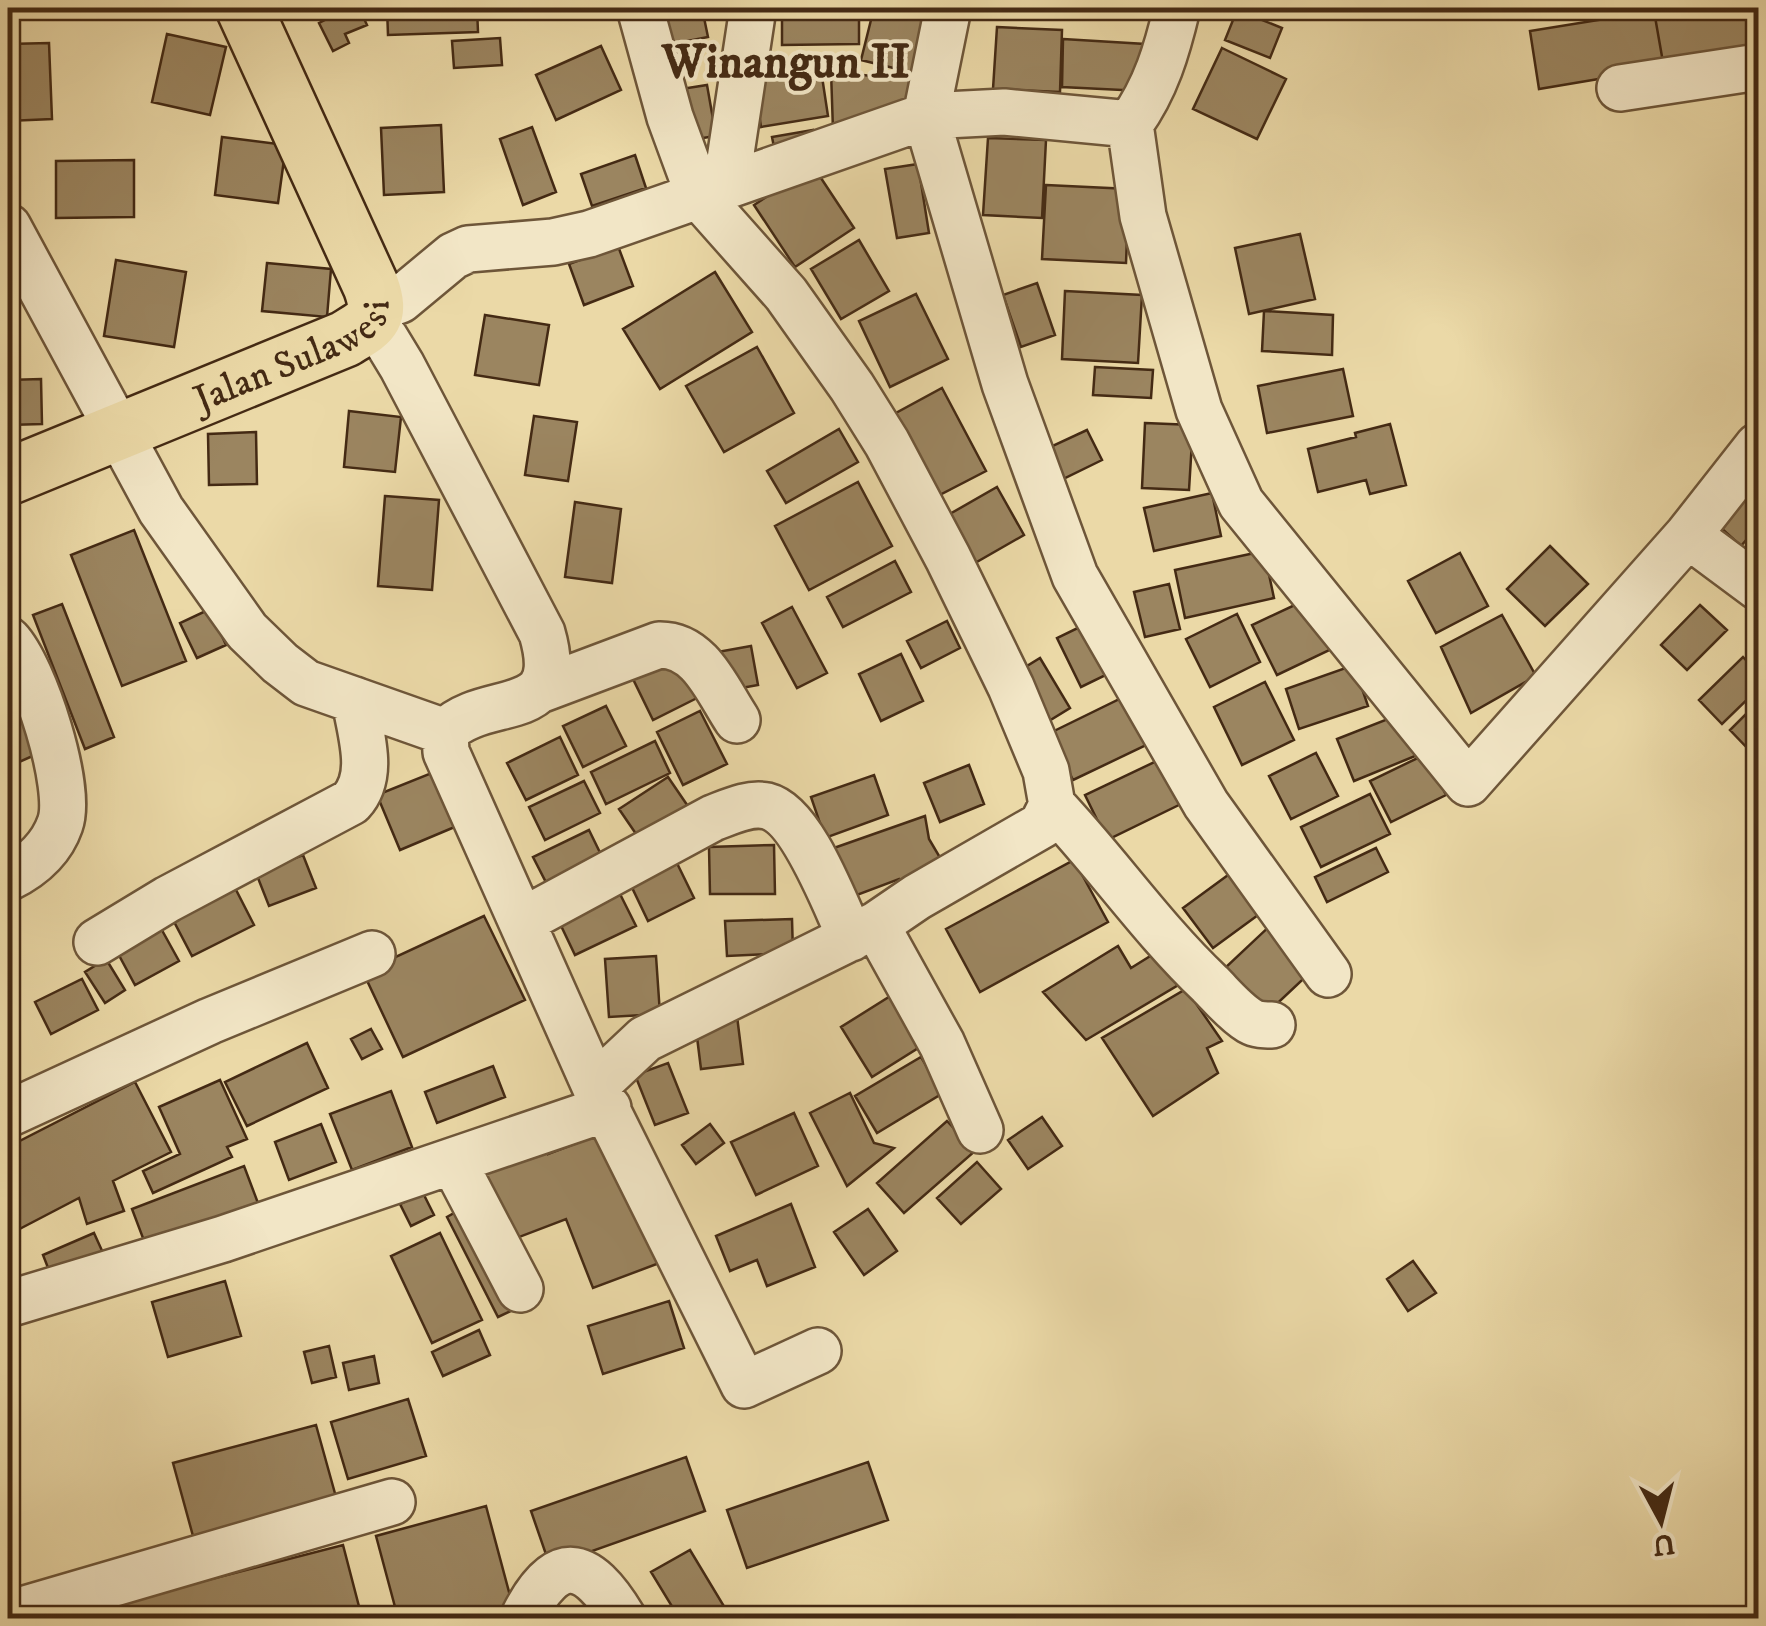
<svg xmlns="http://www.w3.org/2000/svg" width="1766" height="1626" viewBox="0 0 1766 1626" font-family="'IM FELL DW Pica',serif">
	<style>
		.building { fill: #9b8560; stroke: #442a14; stroke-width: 2.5 }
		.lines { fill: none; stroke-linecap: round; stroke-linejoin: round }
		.minor-casing { stroke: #6e5639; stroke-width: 50 }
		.major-casing { stroke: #442a14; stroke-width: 60 }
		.minor { stroke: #f2e6c6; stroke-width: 45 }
		.major { stroke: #ebd9a7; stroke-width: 55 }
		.labels { text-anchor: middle; stroke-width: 8; stroke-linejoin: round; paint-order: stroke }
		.street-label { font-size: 38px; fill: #442a14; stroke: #f2e6c6 }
		.district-label { font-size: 48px; font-weight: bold; fill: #442a14; stroke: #f2e6c6 }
	</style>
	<rect width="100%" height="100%" fill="#ebd9a7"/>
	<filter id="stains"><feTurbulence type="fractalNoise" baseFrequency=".002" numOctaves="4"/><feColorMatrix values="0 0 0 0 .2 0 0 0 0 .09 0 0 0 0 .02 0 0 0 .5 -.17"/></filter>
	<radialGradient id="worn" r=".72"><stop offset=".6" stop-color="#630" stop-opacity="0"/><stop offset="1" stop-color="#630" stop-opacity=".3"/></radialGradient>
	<path class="building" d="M327,8H359L367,25L345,34L349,43L333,51L319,23L331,17Z
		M387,8H477L478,32L388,35Z
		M666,8H702L708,37L657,47L651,10Z
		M782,8H859V44L782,45Z
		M874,8L943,23L930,77L861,60Z
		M1018,8H1081L1080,14L1018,11Z
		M1082,8H1163L1162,19L1081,15Z
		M1677,8H1758V53L1664,68L1654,11Z
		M1237,10L1282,28L1270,58L1225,40Z
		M1654,11L1664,68L1539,89L1530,31Z
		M997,27L1062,30L1060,92L993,89Z
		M167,34L226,47L210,115L152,102Z
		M500,38L502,65L454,68L452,41Z
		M1063,39L1145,44L1142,91L1062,87Z
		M49,43L52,119L8,121V44Z
		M601,46L621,90L556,120L536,75Z
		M1222,48L1286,79L1257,139L1193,109Z
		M821,70L828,116L761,127L754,81Z
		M831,71L912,81V118L833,130Z
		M707,85L716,136L683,141L675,90Z
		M441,125L444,192L384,195L381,128Z
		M532,127L556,192L523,205L500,139Z
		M813,130L816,146L775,152L772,137Z
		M222,137L286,145L278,203L215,195Z
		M988,138L1046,140L1042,218L983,215Z
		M635,155L646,188L592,206L581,174Z
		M134,160V217L56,218V161Z
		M918,164L929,233L897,238L885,169Z
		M813,166L854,228L795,267L754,205Z
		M1046,185L1129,189L1126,263L1042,259Z
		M1300,234L1315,299L1249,314L1235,248Z
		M859,240L889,291L841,319L811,269Z
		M618,246L633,286L584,305L569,264Z
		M116,260L186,272L174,347L104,336Z
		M267,263L331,269L327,317L262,311Z
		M715,272L752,332L660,389L623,329Z
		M1037,283L1055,335L1021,347L1003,295Z
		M1065,291L1142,295L1138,363L1062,359Z
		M916,294L948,359L890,387L859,321Z
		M1264,311L1333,315L1332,355L1262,351Z
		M485,315L549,325L539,385L475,375Z
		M757,347L794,413L724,452L686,386Z
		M1095,367L1153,370L1151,398L1093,395Z
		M1343,369L1353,416L1267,433L1258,386Z
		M41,379L42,424L8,425V380Z
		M942,388L986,471L926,502L883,420Z
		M349,411L401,417L395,472L344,467Z
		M534,416L577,422L568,481L525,475Z
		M1145,423L1193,425L1189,490L1142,488Z
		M1390,424L1406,485L1370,494L1366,480L1318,492L1308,449L1356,437L1355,433Z
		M839,429L858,462L786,503L767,471Z
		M1087,430L1102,460L1063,479L1048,448Z
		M256,432L257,484L209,485L208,434Z
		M1758,473V526L1741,546L1709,517Z
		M858,482L892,546L809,590L775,526Z
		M997,487L1024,535L961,571L934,523Z
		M1212,493L1221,536L1154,551L1144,508Z
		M385,496L439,500L432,590L378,586Z
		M575,502L621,509L612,583L565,577Z
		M134,530L186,661L122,686L71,555Z
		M1550,546L1588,584L1545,626L1507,589Z
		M1264,551L1274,598L1185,618L1175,570Z
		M1460,553L1488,606L1436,633L1408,581Z
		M895,561L911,592L843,627L827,597Z
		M1169,584L1180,629L1145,637L1134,592Z
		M1314,596L1338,646L1277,675L1252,625Z
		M62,604L114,737L85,749L33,615Z
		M1700,605L1727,630L1687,670L1661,645Z
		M792,607L827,673L797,688L762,623Z
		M210,609L226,645L197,658L180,623Z
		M1237,614L1260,662L1210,687L1186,639Z
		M1502,615L1536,676L1471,713L1441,647Z
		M947,621L960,648L921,668L907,641Z
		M1088,623L1112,672L1081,687L1057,638Z
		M751,646L758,685L719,692L712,653Z
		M901,654L923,701L881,721L859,674Z
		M1743,657L1758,673V689L1722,724L1699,700Z
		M677,658L697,698L653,720L633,679Z
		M1040,658L1070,708L1044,724L1014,674Z
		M1354,665L1368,706L1299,729L1286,689Z
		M1265,682L1294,740L1242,765L1214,707Z
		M8,689L37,754L8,767Z
		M1138,690L1161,738L1073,780L1050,733Z
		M1758,702V747L1752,753L1730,730Z
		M606,706L626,746L583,767L563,726Z
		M700,711L727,764L683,785L657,732Z
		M1403,713L1420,754L1354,781L1337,739Z
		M560,737L578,775L526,800L507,763Z
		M655,741L670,773L606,804L591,772Z
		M1316,753L1338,796L1291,819L1269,776Z
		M1426,754L1446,795L1391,822L1370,781Z
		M1163,758L1185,802L1107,840L1085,795Z
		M969,765L984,804L940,822L924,783Z
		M434,772L457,826L400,850L377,795Z
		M874,775L888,815L825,838L811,797Z
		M668,777L696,818L647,850L619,809Z
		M584,781L600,813L545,840L529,807Z
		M1370,794L1390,834L1321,867L1301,827Z
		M925,816L929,839L945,866L904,889L899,879L841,901L814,855Z
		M589,830L607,867L552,894L533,857Z
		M774,845L775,894H710L709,847Z
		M1376,848L1388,872L1327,902L1315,877Z
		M672,853L694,898L648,921L626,875Z
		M303,855L316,888L269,906L256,873Z
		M1074,860L1108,922L980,992L946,929Z
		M1239,867L1269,907L1213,948L1183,908Z
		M232,882L254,925L192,956L170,914Z
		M614,882L636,926L575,955L554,911Z
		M484,916L525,1000L403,1057L363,972Z
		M792,919L793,953L727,956L725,921Z
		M1274,922L1316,967L1267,1013L1225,968Z
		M158,923L179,961L135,985L114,946Z
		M1118,946L1131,968L1160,950L1180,984L1086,1040L1043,992Z
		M656,956L660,1014L609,1017L605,959Z
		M106,959L125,990L105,1003L85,972Z
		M82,979L98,1010L51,1034L35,1002Z
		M1186,989L1222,1041L1207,1048L1218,1073L1153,1116L1102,1038Z
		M892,995L923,1045L872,1077L841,1027Z
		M737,1016L743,1064L701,1069L695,1021Z
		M371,1029L382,1049L362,1059L351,1039Z
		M307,1043L328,1088L247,1126L225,1082Z
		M921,1057L943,1093L877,1133L855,1096Z
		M668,1063L688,1113L655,1125L635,1075Z
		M493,1066L505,1097L437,1123L425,1092Z
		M220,1080L247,1139L227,1147L232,1157L153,1193L143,1171L180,1154L159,1107Z
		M135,1082L171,1152L113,1181L124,1211L87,1224L79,1198L8,1235V1147Z
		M391,1091L412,1147L352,1170L330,1114Z
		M850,1093L874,1143L894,1148L847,1186L810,1113Z
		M794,1113L818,1166L756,1195L731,1142Z
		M1042,1117L1062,1146L1028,1169L1008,1140Z
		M947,1121L975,1151L904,1213L877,1183Z
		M321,1124L336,1162L289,1180L275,1142Z
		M710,1124L724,1143L696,1164L682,1145Z
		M611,1130L662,1262L593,1288L566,1219L506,1242L480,1175L547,1149L548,1154Z
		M977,1162L1001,1189L961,1224L937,1198Z
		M244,1166L261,1211L149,1254L132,1209Z
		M423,1193L434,1215L411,1226L400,1204Z
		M791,1204L815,1267L767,1286L757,1260L730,1271L716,1236Z
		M463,1208L515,1309L498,1317L447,1217Z
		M868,1209L897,1251L864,1275L834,1232Z
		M94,1233L104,1255L52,1278L43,1255Z
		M440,1233L482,1320L432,1343L391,1256Z
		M1413,1261L1436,1293L1408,1311L1387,1279Z
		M225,1281L241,1336L168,1357L152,1302Z
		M669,1301L684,1348L603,1374L588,1326Z
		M479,1330L490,1355L443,1376L432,1352Z
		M329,1346L336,1377L312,1383L304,1352Z
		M374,1356L379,1383L349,1390L343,1363Z
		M408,1399L426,1456L348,1479L331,1422Z
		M316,1425L336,1497L193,1536L173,1463Z
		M686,1457L705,1511L550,1566L531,1511Z
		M868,1462L888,1520L747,1568L727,1510Z
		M486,1506L516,1618H398L376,1536Z
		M343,1545L362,1618H130L126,1601Z
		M690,1550L725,1608L708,1618H679L651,1572Z"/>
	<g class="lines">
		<defs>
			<path id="minor" d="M948,8L926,116L1005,384L1075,576L1206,804L1328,974
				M1177,8C1167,50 1156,88 1130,124L1143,216L1199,410L1241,503L1468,783L1688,535L1758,446
				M1620,88L1758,67
				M726,186L753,8
				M8,227L161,510L247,631L280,663L306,683L445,732
				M376,309L400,300L453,256L468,249L553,242L589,234L926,116L1004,112L1130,124
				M371,322L385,338L402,366L542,633C569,725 487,690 445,732L446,752L595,1086L744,1385L818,1351
				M1688,535L1758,587
				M8,640C34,667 73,788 60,824C51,850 32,866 8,878
				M542,689L659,645C700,644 717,690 737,720
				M1052,805C1107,863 1152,929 1210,984C1222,996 1235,1012 1250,1021C1257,1025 1264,1025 1272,1025
				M524,920L713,818C729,812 749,802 767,806C803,815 835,905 851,938
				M876,925L942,1044L980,1130
				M97,942L168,899L351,802C376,775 360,733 355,700
				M595,1086L645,1039L876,925L917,897L1042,825L1052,805L1046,771L1011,687L948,558L887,443L852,387L786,294L699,196L670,117L640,8
				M8,1114L210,1021L372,954
				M453,1161L520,1289
				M8,1304L223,1239L608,1108
				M8,1614L392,1502
				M523,1618C556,1551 587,1558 623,1618"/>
			<g id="major">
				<path id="s1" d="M8,477L345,339C371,323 383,319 371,286L244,8"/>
			</g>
		</defs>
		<use href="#minor" class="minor-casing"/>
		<use href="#major" class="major-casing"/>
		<use href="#minor" class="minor"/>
		<use href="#major" class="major"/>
	</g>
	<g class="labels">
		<g class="street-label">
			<text dy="13" stroke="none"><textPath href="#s1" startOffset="310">Jalan Sulawesi</textPath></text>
		</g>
		<g class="district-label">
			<text x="786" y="77">Winangun II</text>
		</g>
	</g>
	<rect width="1766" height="1626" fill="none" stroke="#ebd9a7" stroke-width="40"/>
	<rect x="10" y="10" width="1746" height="1606" fill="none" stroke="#442a14" stroke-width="5"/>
	<rect x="20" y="20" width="1726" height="1586" fill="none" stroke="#442a14" stroke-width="2.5"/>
	<g transform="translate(1661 1521) rotate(173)" stroke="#f2e6c6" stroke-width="8" paint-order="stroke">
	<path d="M0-8L18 38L0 25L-18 38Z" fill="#442a14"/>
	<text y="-15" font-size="28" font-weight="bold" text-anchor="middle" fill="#442a14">U</text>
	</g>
	<rect width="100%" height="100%" filter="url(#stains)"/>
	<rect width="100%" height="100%" fill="url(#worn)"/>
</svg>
